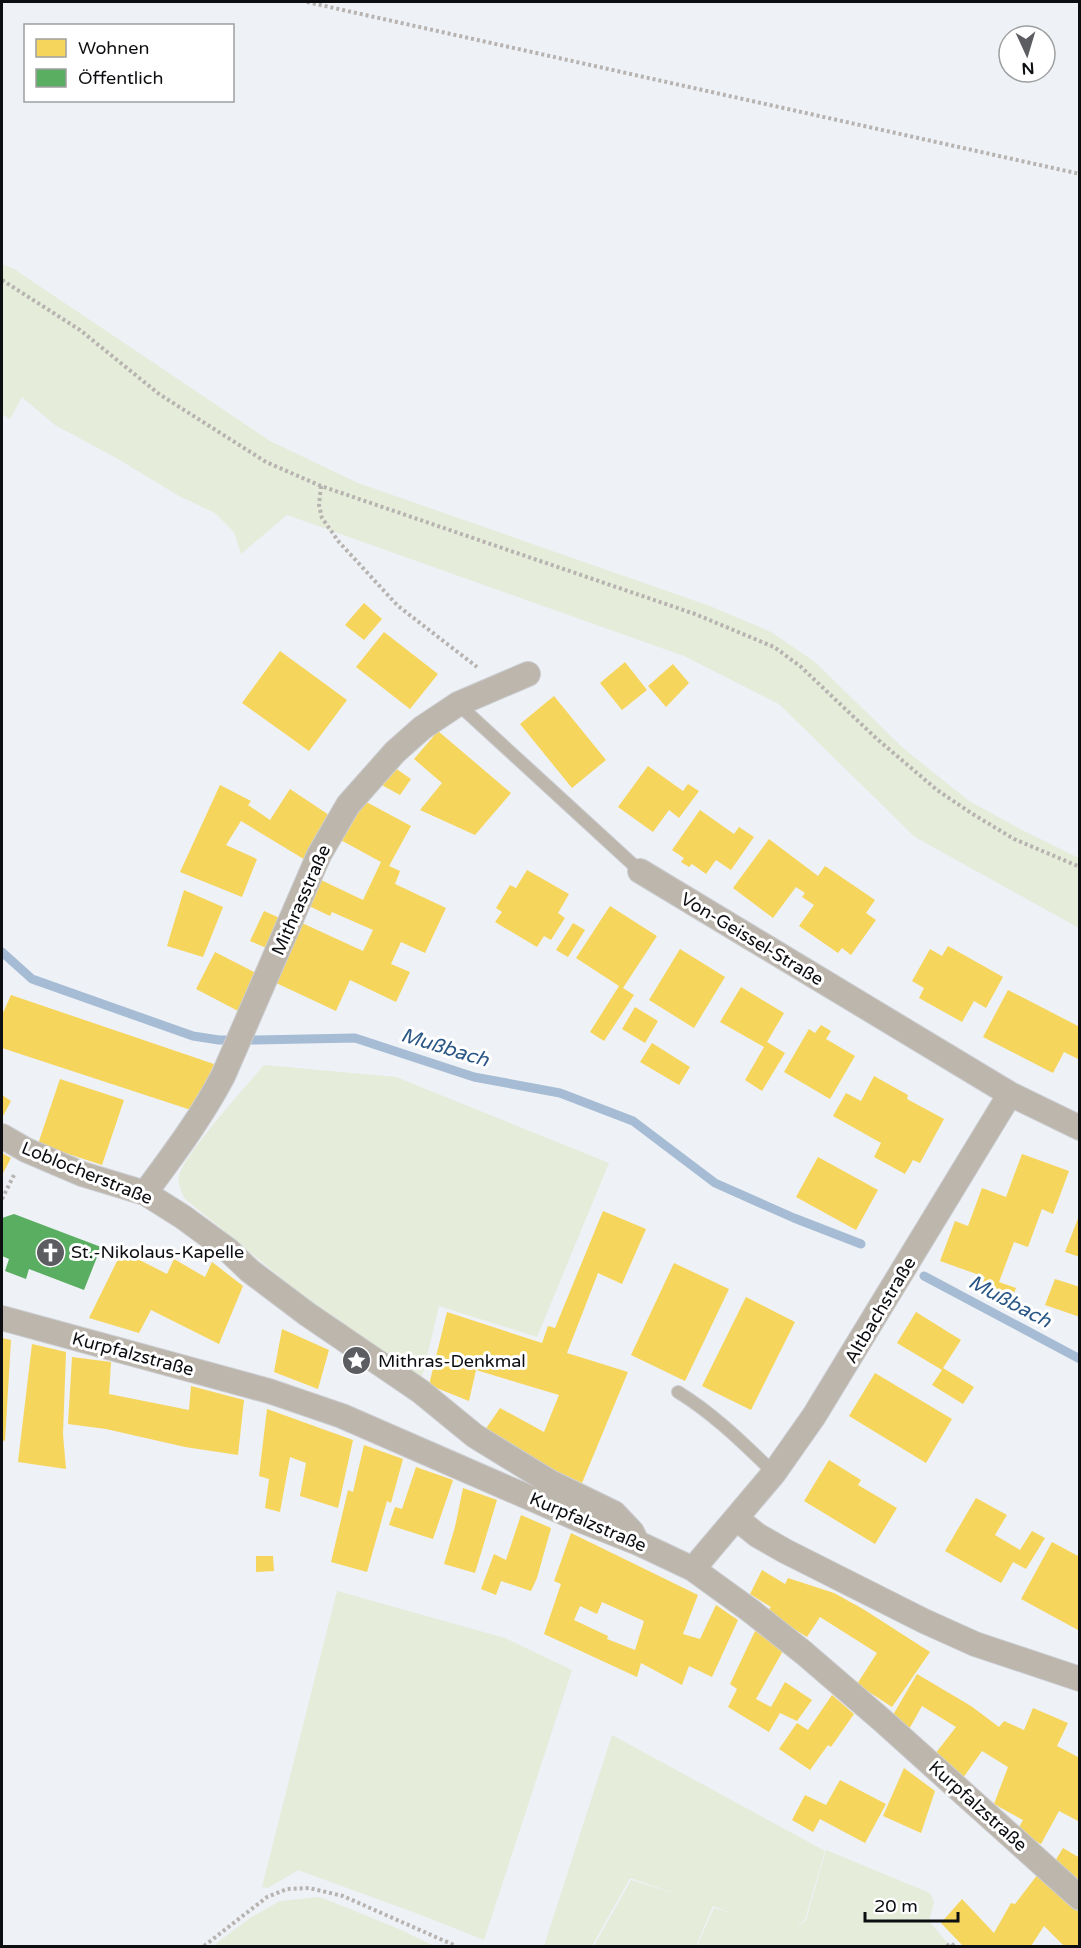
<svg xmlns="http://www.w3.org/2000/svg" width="1081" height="1948" viewBox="0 0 1081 1948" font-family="'Varela Round',sans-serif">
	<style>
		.green { fill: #e5ecda }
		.homes { fill: #f6d55c; fill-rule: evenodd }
		.public { fill: #5aae61 }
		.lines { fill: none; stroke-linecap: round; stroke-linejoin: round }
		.stream { stroke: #a5bcd4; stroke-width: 9 }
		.service-casing { stroke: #cbcdd1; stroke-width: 14 }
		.minor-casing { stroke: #cbcdd1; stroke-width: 26 }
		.path { stroke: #b7b3b0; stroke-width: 4; stroke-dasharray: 3 3; stroke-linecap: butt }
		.service { stroke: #bdb6ac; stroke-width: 12 }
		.minor { stroke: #bdb6ac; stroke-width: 24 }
		.labels { text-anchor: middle; stroke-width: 6; stroke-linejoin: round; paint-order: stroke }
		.street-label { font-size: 18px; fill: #0d0e11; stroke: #fff }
		.poi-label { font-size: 18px; fill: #0d0e11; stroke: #fff; text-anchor: start }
		.water-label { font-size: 20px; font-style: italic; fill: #2a5785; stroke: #fff }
	</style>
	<rect width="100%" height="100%" fill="#eef1f6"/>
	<path class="green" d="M2,264L14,269L270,441L358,483L710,606L771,632L815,662L903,748L969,801L1026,832L1079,858V928L915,837L779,704L684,656L287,515L241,554L234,532L215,513L179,496L118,459L55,425L22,397L10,419L2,414Z
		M264,1065L396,1077L609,1163L537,1337L439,1306L422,1377L320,1310L184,1198C182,1192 177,1183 179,1176C183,1156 248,1084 264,1065Z
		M337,1591L505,1638L572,1670L484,1940L421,1915L298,1870L268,1888L262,1887Z
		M612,1735L825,1851L805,1919L794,1929L806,1920L826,1850L930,1893L934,1902L929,1921L950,1946H697L714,1908L731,1913L713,1906L696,1946H594L631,1880L683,1896L630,1878L592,1946H544Z
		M320,1897L399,1929L434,1946H213L250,1918L280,1901Z"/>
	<path class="homes" d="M364,603L382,619L364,640L345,625Z
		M384,632L438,674L410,709L356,667Z
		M280,651L347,700L309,751L242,703Z
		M625,662L647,690L622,710L600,683Z
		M673,664L689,683L666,707L648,686Z
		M554,696L606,760L572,788L520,724Z
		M438,731L511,793L475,835L420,810L442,783L414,759Z
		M648,766L683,791L688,784L699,791L679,818L669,810L653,832L618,807Z
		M395,768L411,779L400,795L380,784Z
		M220,785L251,801L248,805L270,820L290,789L332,817L307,861L241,821L226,845L257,859L242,897L180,872Z
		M359,798L411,826L389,866L400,871L395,884L446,908L425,953L401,942L391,964L410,972L396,1002L350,980L336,1011L274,982L302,923L363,951L373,930L332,912L330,916L309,906L321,880L363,900L381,862L337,838Z
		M700,810L734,834L739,827L754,837L731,870L716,860L706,874L692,864L689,867L681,862L684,858L672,850Z
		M769,839L818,876L825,866L875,900L866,913L876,920L851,955L842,948L838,953L799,926L814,905L802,897L805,893L796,887L773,918L733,888Z
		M527,870L569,894L558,913L565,918L551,940L544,936L537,947L495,922L502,912L496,908L510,885L516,888Z
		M184,890L223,907L203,957L167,946Z
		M610,906L657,936L623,988L634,995L604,1041L590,1032L619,986L576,958Z
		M264,911L282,919L269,949L250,941Z
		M573,923L585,930L568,957L556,950Z
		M948,946L1003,977L986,1008L974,1001L962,1022L919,998L924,988L912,981L930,949L942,956Z
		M680,949L725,977L694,1028L649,1000Z
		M215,952L260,975L240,1012L196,989Z
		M741,987L784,1013L767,1042L785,1053L762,1091L745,1080L764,1047L720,1022Z
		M1008,990L1080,1027V1060L1064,1052L1053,1073L983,1037Z
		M11,995L214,1064L194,1111L2,1048V1015Z
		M635,1007L658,1021L645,1043L622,1029Z
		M821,1025L831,1031L826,1039L855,1056L830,1099L784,1072L809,1029L815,1033Z
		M652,1043L690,1067L679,1085L640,1062Z
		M874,1076L908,1095L907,1099L944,1119L920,1163L913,1160L905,1174L874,1157L881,1143L833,1116L846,1093L861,1101Z
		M60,1079L124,1100L102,1165L38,1144Z
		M2,1095L11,1101L2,1118Z
		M2,1153L11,1158L2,1175Z
		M1022,1154L1069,1171L1053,1214L1042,1209L1028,1247L1014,1242L999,1282L1016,1288L1011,1301L980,1290L985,1277L940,1261L955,1221L968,1226L982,1188L1006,1197Z
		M818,1157L878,1190L856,1230L796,1197Z
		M603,1211L646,1229L622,1284L598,1273L567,1353L628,1372L582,1483L532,1460L485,1430L500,1408L544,1432L559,1395L476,1370L469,1401L429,1385L447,1312L542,1343L548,1326L555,1328Z
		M1079,1216H1080V1257L1065,1252Z
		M122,1251L167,1274L174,1259L205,1277L212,1262L243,1286L219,1344L151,1310L139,1333L89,1318Z
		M674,1263L729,1289L685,1381L631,1355Z
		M1055,1279L1080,1287V1317L1045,1305Z
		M746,1297L795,1322L751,1410L702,1386Z
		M916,1312L961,1340L943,1368L974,1387L963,1404L932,1385L942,1370L897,1343Z
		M282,1329L329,1350L318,1389L274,1372Z
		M2,1338L11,1340L5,1441L2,1440Z
		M32,1344L66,1352L63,1434L66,1469L18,1462Z
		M72,1357L111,1362L109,1394L189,1410L191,1386L244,1400L238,1455L185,1447L106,1429L68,1424Z
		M875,1373L952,1419L926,1463L849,1416Z
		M267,1409L353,1440L338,1508L300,1496L306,1463L290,1457L280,1512L265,1508L269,1479L259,1476Z
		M364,1445L403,1459L391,1503L387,1501L367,1572L331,1562L348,1490L353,1492Z
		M829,1460L861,1480L858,1485L897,1508L875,1544L804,1501Z
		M416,1467L453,1480L433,1539L389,1525L395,1507L402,1509Z
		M463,1488L497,1500L475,1573L444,1564L455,1527Z
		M976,1498L1007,1515L995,1535L1020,1550L1032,1531L1045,1538L1026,1569L1013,1562L1001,1583L945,1551Z
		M521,1515L551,1528L537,1578L531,1591L501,1581L496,1595L481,1589L494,1554L506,1560Z
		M571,1533L698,1595L683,1634L700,1639L716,1605L738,1620L712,1677L689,1666L682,1685L641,1663L637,1677L544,1634L561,1584L554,1581ZM602,1602L644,1621L635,1650L607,1639L608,1636L574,1620L580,1606L597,1614Z
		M1052,1542L1080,1557L1078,1630L1021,1599Z
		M256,1556H273L274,1571L256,1572Z
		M762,1570L785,1584L788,1578L834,1593L863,1609L930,1652L892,1707L857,1684L877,1653L820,1617L807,1637L767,1612L771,1607L750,1594Z
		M756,1629L784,1649L756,1699L771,1707L785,1682L812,1700L797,1721L780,1713L769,1732L728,1707L737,1689L730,1684Z
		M917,1674L971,1706L999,1727L1004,1721L1024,1730L1033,1708L1068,1723L1057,1746L1080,1758V1822L1059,1811L1041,1844L1017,1831L1023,1820L994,1804L1008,1767L982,1751L963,1778L935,1754L956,1727L922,1706L908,1731L890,1720Z
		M832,1695L854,1714L831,1747L828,1745L810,1770L779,1749L797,1723L808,1730Z
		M904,1768L935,1791L921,1833L883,1816Z
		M840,1780L886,1804L865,1843L820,1819L813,1832L792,1820L805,1795L826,1805Z
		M1063,1848L1080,1858V1888L1052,1866Z
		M1038,1874L1080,1913V1946H1064L1044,1926L1031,1946H963L941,1923L962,1899L994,1933L1011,1903L1015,1904Z"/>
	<path class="public" d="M14,1214L101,1247L84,1290L29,1269L26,1279L5,1271L9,1259L2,1256V1218Z"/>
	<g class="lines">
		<path class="stream" d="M2,952L32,979L193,1036L219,1040H256L355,1038L474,1077L560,1093L633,1121L715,1183L794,1218L861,1244
			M924,1276L1080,1359"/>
		<defs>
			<path id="service" d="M458,704L640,871
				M678,1392C714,1414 744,1444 774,1473"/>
			<path id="minor" d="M640,871L1010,1094L1080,1128
				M2,1136L26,1150L82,1174L145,1193L183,1217L228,1250L250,1271L307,1314L420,1391L475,1436L550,1482L614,1513L632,1532L636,1540
				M145,1193C173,1155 201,1118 223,1076L319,855L348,805L395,752L422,728L458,704L528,674
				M2,1318L269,1391L342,1416L585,1522L638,1543L693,1569L751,1611L804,1653L883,1721L1080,1898
				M736,1518L757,1535L785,1551L924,1621L975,1644L1080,1679
				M693,1569L774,1473L814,1416L1010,1094"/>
		</defs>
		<use href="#service" class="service-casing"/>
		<use href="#minor" class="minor-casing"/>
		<path class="path" d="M307,2L1080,174
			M2,280L80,330L159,394L266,462L321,486L695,614L774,647L800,666L877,739L937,790L971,813L1014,839L1080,867
			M321,486L319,505L322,518L339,542L398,606L477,667
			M2,1199L14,1175
			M204,1946L267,1897L287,1889L309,1888L343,1896L456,1946
			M947,1946L951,1943L954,1946"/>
		<use href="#service" class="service"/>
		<use href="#minor" class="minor"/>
	</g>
	<defs>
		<symbol id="church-disc" viewBox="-11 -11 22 22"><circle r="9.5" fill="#5c5d61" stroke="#fff"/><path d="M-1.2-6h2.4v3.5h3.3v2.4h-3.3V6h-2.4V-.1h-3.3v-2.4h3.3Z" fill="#fff"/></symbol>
		<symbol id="sight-disc" viewBox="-11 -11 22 22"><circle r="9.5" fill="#5c5d61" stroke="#fff"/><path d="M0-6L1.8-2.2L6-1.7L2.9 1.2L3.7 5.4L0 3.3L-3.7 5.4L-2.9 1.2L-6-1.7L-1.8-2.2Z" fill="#fff"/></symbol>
	</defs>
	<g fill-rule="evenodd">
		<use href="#church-disc" x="34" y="1236" width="33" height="33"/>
		<use href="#sight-disc" x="340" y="1344" width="33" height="33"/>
	</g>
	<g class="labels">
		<g class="street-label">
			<text transform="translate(301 900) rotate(-66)" y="6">Mithrasstraße</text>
			<text transform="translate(752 939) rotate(31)" y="6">Von-Geissel-Straße</text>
			<text transform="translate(87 1173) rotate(22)" y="6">Loblocherstraße</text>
			<text transform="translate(880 1310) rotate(-59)" y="6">Altbachstraße</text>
			<text transform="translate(133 1354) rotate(15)" y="6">Kurpfalzstraße</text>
			<text transform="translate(588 1522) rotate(23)" y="6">Kurpfalzstraße</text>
			<text transform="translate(978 1806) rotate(42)" y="6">Kurpfalzstraße</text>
		</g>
		<g class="poi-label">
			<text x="71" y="1258">St.-Nikolaus-Kapelle</text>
			<text x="378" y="1367">Mithras-Denkmal</text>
		</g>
		<g class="water-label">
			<text transform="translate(445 1047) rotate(17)" y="7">Mußbach</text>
			<text transform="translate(1010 1301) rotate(28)" y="7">Mußbach</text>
		</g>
	</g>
	<rect width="1081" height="1948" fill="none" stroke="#0d0e11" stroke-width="6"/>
	<rect x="24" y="24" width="210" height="78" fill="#ffffff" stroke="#9e9fa0" stroke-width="1.5"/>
	<rect x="36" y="39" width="30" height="18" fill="#f6d55c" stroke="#9e9fa0" stroke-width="1.5"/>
	<text x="78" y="54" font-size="18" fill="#0d0e11">Wohnen</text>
	<rect x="36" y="69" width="30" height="18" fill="#5aae61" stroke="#9e9fa0" stroke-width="1.5"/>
	<text x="78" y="84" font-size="18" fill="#0d0e11">Öffentlich</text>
	<g transform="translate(1027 54) rotate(176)"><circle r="28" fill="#ffffff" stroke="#9e9fa0" stroke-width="1.5"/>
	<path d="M0-4.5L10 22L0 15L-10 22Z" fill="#5c5d61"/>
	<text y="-9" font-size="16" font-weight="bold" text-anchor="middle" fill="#0d0e11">N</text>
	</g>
	<path d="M865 1912v9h93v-9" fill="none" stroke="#0d0e11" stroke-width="3"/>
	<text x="874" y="1912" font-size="18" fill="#0d0e11" stroke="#ffffff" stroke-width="4.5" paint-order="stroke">20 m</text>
</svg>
